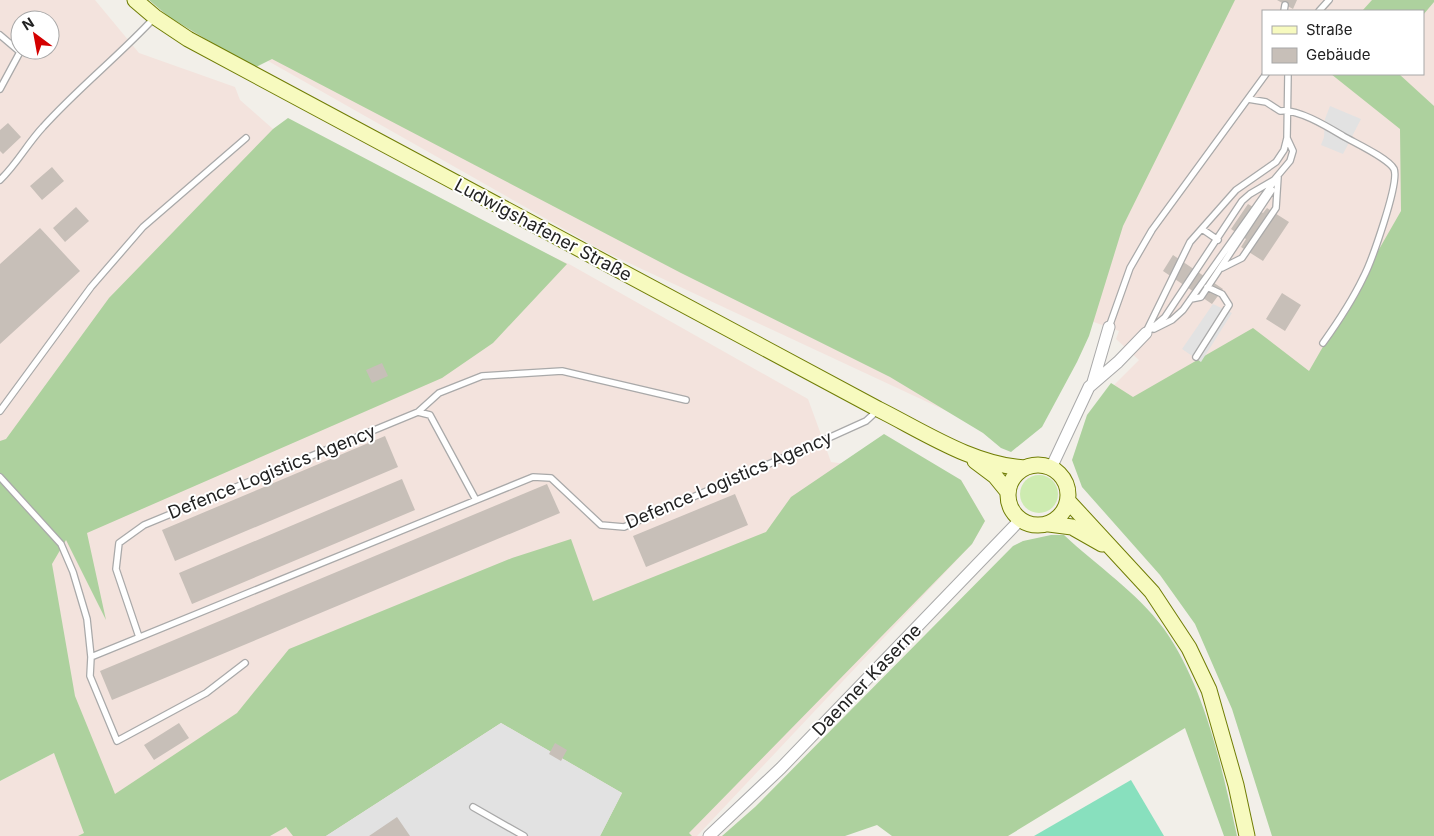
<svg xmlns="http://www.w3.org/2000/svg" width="1434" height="836" viewBox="0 0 1434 836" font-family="Inter,sans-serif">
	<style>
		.military { fill: #f3e3dd; fill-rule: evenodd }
		.grass { fill: #cdebb0 }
		.forest { fill: #add19e }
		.pitch { fill: #88e0be }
		.parking { fill: #e2e2e2 }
		.building { fill: #c7bfb8 }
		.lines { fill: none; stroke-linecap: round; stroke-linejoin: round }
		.lane-casing { stroke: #a9a9a9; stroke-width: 8 }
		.street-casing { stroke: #a9a9a9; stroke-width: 13 }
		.secondary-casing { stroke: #707d05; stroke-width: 17 }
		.lane { stroke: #fff; stroke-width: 5.5 }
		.street { stroke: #fff; stroke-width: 11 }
		.secondary { stroke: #f7fabf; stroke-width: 15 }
		.labels { text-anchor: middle; stroke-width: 4; stroke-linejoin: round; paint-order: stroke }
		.street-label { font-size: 18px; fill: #222; stroke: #fff }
	</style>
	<rect width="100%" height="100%" fill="#f2efe9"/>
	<path class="military" d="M0,0H95L139,53L235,87L240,100L273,129L569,264L808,399L831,462L961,480L985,521L972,544L697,836H0V781L54,753L0,518ZM20,20H50V50H20Z
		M193,0H1434V689L1105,394L1139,360L1116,339L1119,331L1088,320L996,434L601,250L219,33ZM1263,11H1423V74H1263Z"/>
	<path class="grass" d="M1020 494a19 19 0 1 1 38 0a19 19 0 1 1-38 0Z"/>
	<path class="forest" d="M149,0H1235L1123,226L1089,336L1077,362L1042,427L1011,452L1001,448L983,433L890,377L681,273L272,59L254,68L169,17Z
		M1372,0H1434V2L1423,15V11H1362Z
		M1331,74H1399L1434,106V836H1272L1232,709L1195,624L1160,575L1082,487L1072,460L1087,415L1111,383L1133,397L1253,328L1309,371L1401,211L1400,129Z
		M288,118L567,264L493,343L442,378L87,533L106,620L66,540L52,564L75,696L115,794L237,713L289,649L512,558L571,539L593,601L766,532L791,497L884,434L961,480L985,521L972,544L689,833L692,836H600L622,793L501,723L326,836H293L286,827L270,836H78L84,833L54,753L0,781V441L6,439L109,298L273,129Z
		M1051,535H1064C1097,566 1137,592 1164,629C1205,687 1222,768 1237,836H1224L1185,728L1008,836H892L877,825L845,836H722L755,807L1013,546L1023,541Z"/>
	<path class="pitch" d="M1131,780L1164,836H1034Z"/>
	<path class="parking" d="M1330,106L1361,119L1343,154L1321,145L1324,137L1325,119Z
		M1213,304L1232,313L1201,362L1182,349Z
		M501,723L622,793L600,836H326Z"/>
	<path class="building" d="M1277,0H1297L1293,9Z
		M8,123L21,137L3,154L0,151V130Z
		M52,167L64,181L42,200L30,186Z
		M1248,204L1263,213L1267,208L1289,222L1263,261L1241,247L1246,239L1231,229Z
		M76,207L89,221L65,242L53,228Z
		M40,228L80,271L0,344V264Z
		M1173,255L1223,289L1212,304L1163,271Z
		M1282,293L1301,305L1285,331L1266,319Z
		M382,363L388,376L372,383L366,370Z
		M385,436L398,467L175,561L162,530Z
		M402,479L415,510L192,604L179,573Z
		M547,484L560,513L112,700L100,671Z
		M735,494L748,525L646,567L633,536Z
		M179,723L189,738L154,760L144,745Z
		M555,743L567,750L561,761L549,754Z
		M397,817L410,836H369Z"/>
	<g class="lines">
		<defs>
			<path id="lane" d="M1284,11L1285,5
				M1319,11L1329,0
				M0,35L20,52L0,89
				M1248,99L1266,102L1280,111C1297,108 1328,127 1343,136C1355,143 1388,158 1394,169C1400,182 1371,263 1363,278C1352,301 1338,322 1323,343
				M0,180C17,164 27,144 43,127C78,88 119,56 155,17
				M1202,229L1218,240
				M1222,268L1242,258L1276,208L1278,177
				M1191,299L1201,297L1272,190
				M1109,327L1130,268L1152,230L1266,74
				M1154,329L1172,320L1183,310L1273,183
				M1146,332L1190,242L1236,190L1276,162L1284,150L1287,138
				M1146,333L1165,317L1242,201L1250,194L1274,180L1290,161L1293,151L1287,138L1288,74
				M1196,357L1229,305L1222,294L1207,287
				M0,411L91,287L143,227L246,138
				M418,412L439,393L482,376L562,371L686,400
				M0,477L61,544L73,572L87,619L91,657
				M139,637L116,569L119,543L144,525L418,412L430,415L476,500
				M245,663L206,693L117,741L90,676L91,657L533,477L551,478L601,525L624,527L824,440L866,421L878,410
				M473,807L524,836"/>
			<path id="street" d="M1093,382L1109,327
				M1051,468L1089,387L1118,362L1146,333
				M709,836L781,768L1020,520"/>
			<path id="secondary" d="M135,0L155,17L188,39L878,409C924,432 973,465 1025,468
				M975,461L995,476L1008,492
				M1008 495a30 30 0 1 1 60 0a30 30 0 1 1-60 0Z
				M1068,501L1152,592L1189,648L1209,690L1236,785L1247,836
				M1049,524L1072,527L1102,544"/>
		</defs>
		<use href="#lane" class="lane-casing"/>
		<use href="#street" class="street-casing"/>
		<use href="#secondary" class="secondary-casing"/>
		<use href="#lane" class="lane"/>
		<use href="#street" class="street"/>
		<use href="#secondary" class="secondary"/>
	</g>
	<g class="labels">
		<g class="street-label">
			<text transform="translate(543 230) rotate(28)" y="6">Ludwigshafener Straße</text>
			<text transform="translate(272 472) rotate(-22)" y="6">Defence Logistics Agency</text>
			<text transform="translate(729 480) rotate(-23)" y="6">Defence Logistics Agency</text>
			<text transform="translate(867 680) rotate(-46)" y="6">Daenner Kaserne</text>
		</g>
	</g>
	<rect x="1262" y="10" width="162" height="65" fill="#ffffff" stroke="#a7a7a7"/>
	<rect x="1272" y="26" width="25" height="8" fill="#f7fabf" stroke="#a7a7a7"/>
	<text x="1306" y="35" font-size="15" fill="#222222">Straße</text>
	<rect x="1272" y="48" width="25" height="15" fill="#c7bfb8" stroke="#a7a7a7"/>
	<text x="1306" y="60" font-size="15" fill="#222222">Gebäude</text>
	<g transform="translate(35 35) rotate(328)"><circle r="24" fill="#ffffff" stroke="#a7a7a7"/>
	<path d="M0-4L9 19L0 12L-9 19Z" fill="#d40000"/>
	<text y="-8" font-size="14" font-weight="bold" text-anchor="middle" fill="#222222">N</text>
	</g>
</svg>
